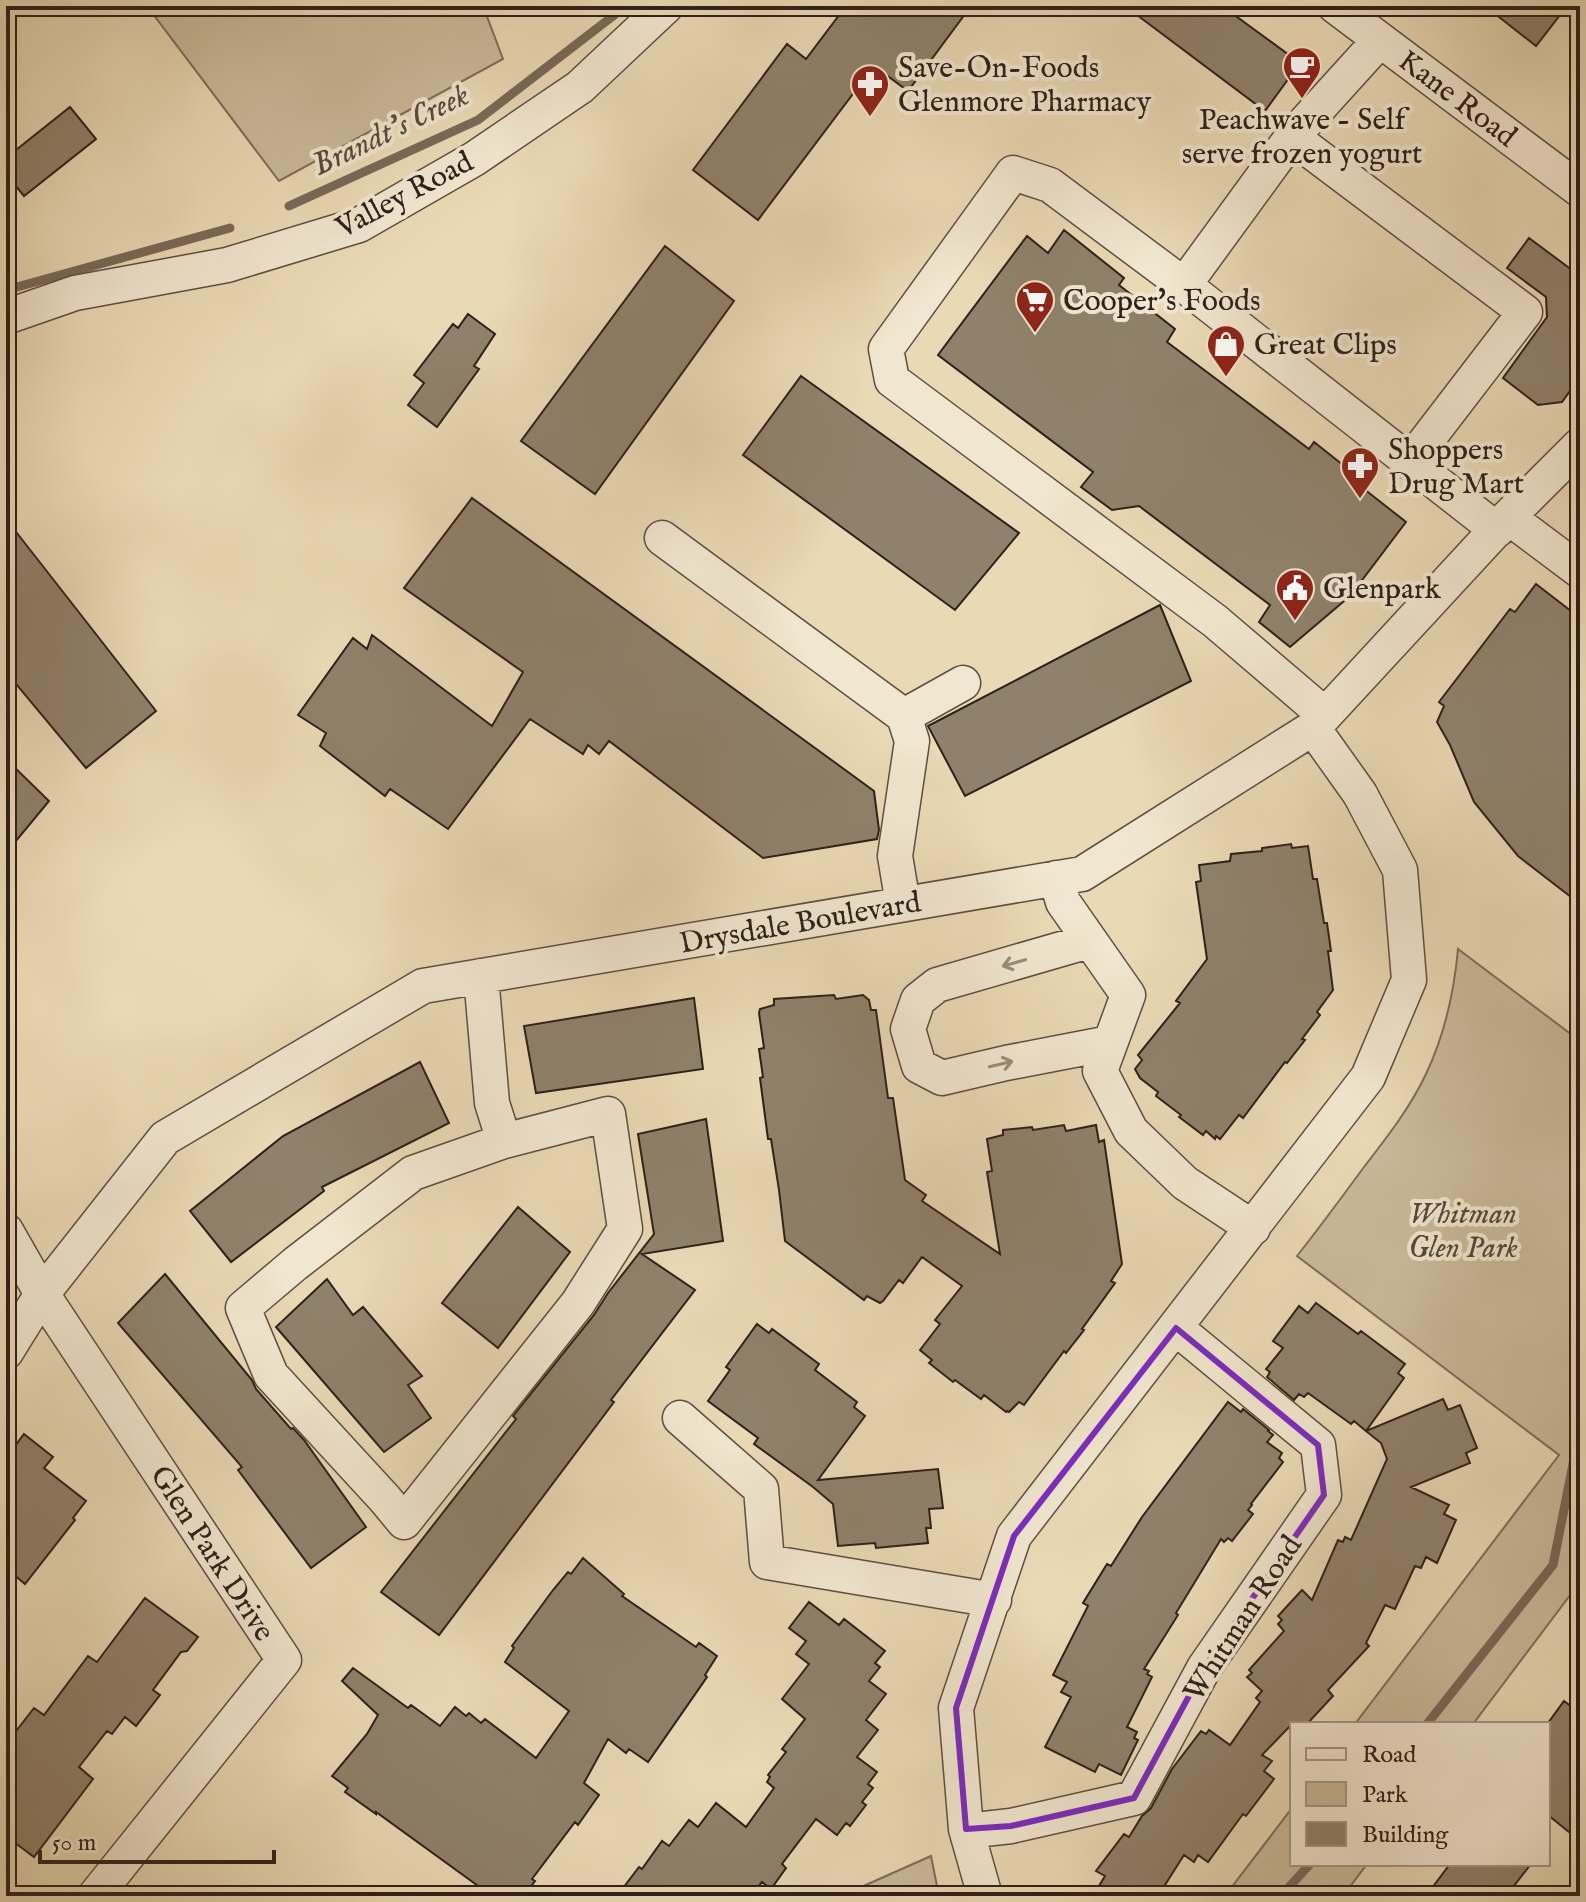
<svg xmlns="http://www.w3.org/2000/svg" width="1586" height="1902" viewBox="0 0 1586 1902" font-family="'IM FELL English',serif">
	<style>
		.green { fill: #caba9b; stroke: #7c6e5b; stroke-width: 2 }
		.lines { fill: none; stroke-linecap: round; stroke-linejoin: round }
		.stream { stroke: #786a58; stroke-width: 9 }
		.building { fill: #8f816b; stroke: #2d211b; stroke-width: 2 }
		.minor-casing { stroke: #5c4f42; stroke-width: 37 }
		.minor { stroke: #f1e6cf; stroke-width: 34 }
		.oneway { stroke: #998d7e }
		.marked { fill: none; stroke: #7b2cbf; stroke-width: 6; stroke-linejoin: round }
		.labels { text-anchor: middle; stroke-width: 8; stroke-linejoin: round; paint-order: stroke }
		.poi-label { font-size: 30px; fill: #2d211b; stroke: #f1e6cf; text-anchor: start }
		.street-label { font-size: 30px; fill: #2d211b; stroke: #f1e6cf }
		.park-label { font-size: 30px; font-style: italic; fill: #54473b; stroke: #f1e6cf }
		.water-label { font-size: 32px; font-style: italic; fill: #594b3f; stroke: #f1e6cf }
	</style>
	<rect width="100%" height="100%" fill="#ead9b5"/>
	<filter id="stains"><feTurbulence type="fractalNoise" baseFrequency=".0025" numOctaves="4"/><feColorMatrix values="0 0 0 0 .2 0 0 0 0 .09 0 0 0 0 .02 0 0 0 .5 -.17"/></filter>
	<radialGradient id="worn" r=".72"><stop offset=".6" stop-color="#630" stop-opacity="0"/><stop offset="1" stop-color="#630" stop-opacity=".3"/></radialGradient>
	<path class="green" d="M147,6H483L503,59L279,181Z
		M1458,949L1580,1041V1582L1473,1724H1355L1559,1455L1297,1256C1320,1227 1342,1197 1364,1167C1387,1137 1410,1108 1426,1074C1445,1034 1454,993 1458,949Z
		M1292,1808V1864H1367L1343,1896H1225Z
		M931,1856L937,1886L935,1896H841Z"/>
	<g class="lines">
		<path class="stream" d="M289,206L478,120L626,6
			M6,290L230,228
			M1427,1724L1553,1565L1580,1429
			M1281,1896L1310,1864"/>
	</g>
	<path class="building" d="M846,6H971L908,91L874,66L758,220L693,170L787,44L806,59Z
		M1125,6H1222L1300,63L1265,111Z
		M1485,6H1567L1536,46Z
		M70,107L96,139L24,196L6,174V158Z
		M1064,230L1124,278L1119,285L1175,329L1167,342L1309,449L1314,442L1348,469L1345,474L1406,522L1350,596L1290,647L1259,622L1270,605L1139,506L1112,510L1081,487L1093,472L938,355L1027,236L1048,253Z
		M1529,238L1580,276V377L1562,402L1538,405L1503,378L1547,317L1546,297L1507,268Z
		M665,246L734,301L595,494L521,441Z
		M468,314L495,334L474,366L479,369L437,427L408,405L424,383L414,375L453,324L458,328Z
		M801,376L1019,533L955,610L743,455Z
		M472,498L874,791L879,830L877,839L763,858L609,741L599,754L588,745L583,754L530,719L448,829L390,789L385,796L320,746L326,733L298,715L353,638L367,649L372,635L492,726L523,672L404,588Z
		M6,519L156,711L86,768L6,672Z
		M1536,584L1580,618V904L1518,856L1474,802L1450,745L1437,722L1444,706L1439,702L1510,609L1515,612Z
		M1160,605L1191,681L965,796L928,726Z
		M6,759L49,801L6,853Z
		M1291,844L1292,848L1308,846L1313,879H1317L1324,923H1327L1331,951H1328L1333,990L1317,1012L1320,1015L1302,1039L1305,1040L1287,1063L1285,1062L1243,1118L1239,1115L1220,1139L1216,1136L1215,1139L1206,1131L1203,1135L1179,1117L1181,1115L1156,1096L1158,1092L1140,1078L1135,1069L1142,1060L1138,1055L1180,1003L1176,1001L1207,959L1196,882L1201,881L1199,865L1230,861L1231,854L1262,851V848Z
		M834,995L836,999L863,995L869,1000L871,1010H876L888,1098H893L905,1180L926,1195L922,1201L1000,1254L987,1172L992,1171L987,1139L1003,1135V1130L1032,1127L1033,1130L1064,1125L1066,1131L1096,1125L1099,1142L1104,1140L1122,1264L1111,1281L1115,1283L1082,1329L1084,1330L1066,1353L1064,1351L1024,1405L1019,1402L1009,1412L1007,1411L1006,1412L984,1395L981,1399L955,1380L953,1382L929,1363L932,1360L920,1350L940,1324L935,1320L962,1286L922,1257L903,1283L899,1280L883,1301L880,1303L867,1296L864,1300L785,1241L779,1190L771,1139H768L760,1078L763,1077L759,1049L764,1048L759,1013L760,1009L774,1005V999Z
		M694,998L703,1069L536,1093L524,1026Z
		M420,1062L449,1123L322,1187L324,1191L231,1262L190,1211L283,1136Z
		M706,1119L723,1241L642,1254L695,1290L611,1400L614,1402L439,1635L381,1592L516,1419L513,1416L594,1315L608,1293L654,1234L638,1134Z
		M518,1207L570,1252L498,1348L442,1303Z
		M165,1274L252,1380L256,1389L291,1429L293,1428L304,1440L366,1527L311,1568L238,1470L242,1467L118,1323Z
		M327,1279L353,1315L363,1307L422,1376L408,1385L431,1418L384,1452L276,1327Z
		M1316,1303L1358,1334L1361,1331L1405,1364L1398,1373L1404,1378L1366,1431L1354,1421L1351,1424L1308,1393L1304,1397L1299,1394L1294,1400L1267,1377L1270,1372L1266,1369L1283,1348L1273,1341L1299,1306L1308,1313Z
		M757,1324L769,1333L772,1329L819,1364L815,1370L857,1402L854,1407L865,1416L818,1480L938,1469L943,1508L929,1509L931,1528H926L928,1543L876,1548L875,1543L838,1546L833,1504L813,1487L754,1444L758,1438L708,1401L730,1370L726,1367Z
		M1443,1399L1448,1410L1460,1405L1477,1448L1466,1453L1470,1463L1411,1487L1449,1505L1444,1514L1456,1520L1437,1563L1426,1557L1421,1568L1415,1566L1395,1609L1385,1605L1366,1643L1369,1646L1328,1690L1333,1696L1307,1724H1292L1262,1755L1272,1761L1264,1771L1274,1779L1246,1816L1243,1814L1208,1862L1198,1855L1194,1862L1184,1855L1158,1896H1115L1099,1886L1105,1876L1096,1871L1124,1834L1129,1837L1142,1816L1151,1808L1172,1769L1201,1731L1206,1734L1209,1730L1230,1745L1260,1702L1256,1698L1262,1691L1247,1677L1252,1673L1249,1670L1284,1631L1278,1624L1282,1620L1278,1616L1302,1590L1312,1600L1338,1540L1343,1542L1345,1537L1351,1540L1387,1459L1381,1443L1366,1431Z
		M1228,1402L1241,1412L1243,1409L1269,1430L1268,1431L1273,1435L1267,1442L1282,1453L1279,1458L1283,1462L1251,1504L1252,1505L1248,1510L1253,1514L1232,1541L1228,1538L1224,1542L1221,1539L1176,1613L1178,1615L1144,1669L1149,1671L1147,1674L1152,1677L1127,1727L1137,1732L1134,1738L1138,1740L1121,1775L1099,1764L1095,1772L1045,1747L1071,1697L1061,1692L1067,1682L1053,1675L1088,1606L1083,1603L1107,1564L1111,1566L1142,1517Z
		M24,1434L53,1457L44,1468L86,1501L73,1518L75,1520L25,1584L6,1568V1458Z
		M583,1558L624,1594L622,1596L696,1647L699,1643L717,1656L705,1675L707,1677L648,1762L629,1749L626,1753L608,1739L584,1783L599,1795L578,1825L575,1822L532,1879L535,1881L524,1896H492L376,1812V1814L345,1792L348,1788L332,1776L367,1734L378,1715L342,1681L353,1668L408,1708L411,1705L440,1726L455,1707L466,1716L469,1713L481,1723L485,1719L536,1758L569,1711L505,1662L514,1648L512,1646L553,1590L568,1572L571,1574Z
		M145,1598L198,1637L187,1651L181,1652L153,1690L160,1695L136,1726L125,1717L112,1734L107,1731L79,1767L93,1779L34,1857L6,1836V1744L34,1708L44,1715L88,1656L97,1662Z
		M809,1602L839,1625L844,1619L885,1651L875,1663L880,1667L869,1681L886,1694L866,1720L878,1730L857,1757L877,1772L868,1784L873,1788L862,1802L866,1805L850,1826L846,1823L837,1835L816,1819L782,1864L786,1868L771,1889L762,1882L751,1896H617L639,1867L642,1869L662,1841L669,1846L689,1820L698,1827L716,1803L746,1827L774,1788L767,1782L770,1777L768,1775L786,1752L782,1749L805,1719L782,1699L809,1664L796,1654L806,1641L789,1628Z
		M1564,1701L1580,1713V1841L1548,1815V1723Z
		M1450,1864H1531L1506,1896H1426Z"/>
	<g class="lines">
		<defs>
			<path id="minor" d="M1335,6L1580,190
				M1380,40L1292,137L1184,285L1497,530
				M1292,137L1525,312L1410,462
				M1184,285L1050,185L1013,173L886,349L892,380L1215,621L1325,715
				M6,317L75,293L227,265L359,225L474,159L580,87L666,6
				M1508,517L1580,571
				M662,538L904,716L912,741L895,856L903,904
				M904,716L963,683
				M1056,878L1063,902L1128,995L1100,1071L1131,1131L1185,1183L1253,1228
				M1089,941L937,985L918,1000L908,1029L919,1066L942,1078L1006,1063L1110,1043
				M481,976L492,1103L504,1141L413,1173L295,1264L243,1308L271,1375L385,1499L404,1522L578,1303L625,1229L608,1114L504,1141
				M6,1231L42,1294L284,1660L95,1896
				M6,1352L42,1294L165,1138L423,986L1082,874L1313,728L1508,517L1580,445
				M680,1418L761,1489L767,1562L994,1600
				M966,1829H984L1011,1826L1134,1798L1204,1668L1324,1495L1318,1445L1176,1328
				M985,1896L966,1829L956,1708L1014,1536L1368,1077L1409,980L1400,870L1360,794L1313,728"/>
		</defs>
		<use href="#minor" class="minor-casing"/>
		<use href="#minor" class="minor"/>
	</g>
	<defs><path id="oneway-shaft" d="M-6 0H5M1.5-3L5.5 0L1.5 3" fill="none" stroke-width="1.6" stroke-linecap="round" stroke-linejoin="round" transform="scale(2)"/></defs>
	<g class="oneway">
		<use href="#oneway-shaft" transform="translate(1014 963) rotate(164)"/>
		<use href="#oneway-shaft" transform="translate(1001 1064) rotate(-13)"/>
	</g>
	<path class="marked" d="M1176,1328L1318,1445L1324,1495L1204,1668L1134,1798L1011,1826L966,1829L956,1708L1014,1536Z"/>
	<defs>
		<symbol id="cafe-pin" viewBox="-11 -11 22 30"><path d="M0 17L-7.5 6A9.5 9.5 0 1 1 7.5 6Z" fill="#8f2418" stroke="#f1e6cf"/><path d="M-5.5-4.5H6V0H3Q3 3.5 0 3.5H-2.5Q-5.5 3.5-5.5 0ZM3-3.2v2h1.7v-2ZM-6 4.5H4V6H-6Z" fill="#fff"/></symbol>
		<symbol id="pharmacy-pin" viewBox="-11 -11 22 30"><path d="M0 17L-7.5 6A9.5 9.5 0 1 1 7.5 6Z" fill="#8f2418" stroke="#f1e6cf"/><path d="M-2-6h4v4h4v4h-4v4h-4v-4h-4v-4h4Z" fill="#fff"/></symbol>
		<symbol id="supermarket-pin" viewBox="-11 -11 22 30"><path d="M0 17L-7.5 6A9.5 9.5 0 1 1 7.5 6Z" fill="#8f2418" stroke="#f1e6cf"/><path d="M-6-5.5h2.5l.6 2H6L4.5 2H-2.5L-4.4-4H-6ZM-1.5 3.2a1.3 1.3 0 1 0 .1 0ZM3 3.2a1.3 1.3 0 1 0 .1 0Z" fill="#fff"/></symbol>
		<symbol id="shop-pin" viewBox="-11 -11 22 30"><path d="M0 17L-7.5 6A9.5 9.5 0 1 1 7.5 6Z" fill="#8f2418" stroke="#f1e6cf"/><path d="M-5-2.5h2.3a2.7 3.5 0 0 1 5.4 0H5L5.5 6h-11ZM-1.5-2.5h3a1.5 2.3 0 0 0-3 0Z" fill="#fff"/></symbol>
		<symbol id="civic-pin" viewBox="-11 -11 22 30"><path d="M0 17L-7.5 6A9.5 9.5 0 1 1 7.5 6Z" fill="#8f2418" stroke="#f1e6cf"/><path d="M-.6-6.5H3V-4.5H.6V-3L4-1V1h2V6H-6V1h2V-1L-.6-3ZM-1.2 2.5V6h2.4V2.5Z" fill="#fff"/></symbol>
	</defs>
	<g fill-rule="evenodd">
		<use href="#cafe-pin" x="1280" y="44" width="44" height="60"/>
		<use href="#pharmacy-pin" x="848" y="62" width="44" height="60"/>
		<use href="#supermarket-pin" x="1013" y="278" width="44" height="60"/>
		<use href="#shop-pin" x="1204" y="322" width="44" height="60"/>
		<use href="#pharmacy-pin" x="1338" y="444" width="44" height="60"/>
		<use href="#civic-pin" x="1273" y="566" width="44" height="60"/>
	</g>
	<g class="labels">
		<g class="poi-label">
			<text x="898" y="77">Save-On-Foods<tspan x="898" dy="34">Glenmore Pharmacy</tspan></text>
			<text x="1302" y="129" text-anchor="middle">Peachwave - Self<tspan x="1302" dy="34">serve frozen yogurt</tspan></text>
			<text x="1063" y="310">Cooper's Foods</text>
			<text x="1254" y="354">Great Clips</text>
			<text x="1388" y="459">Shoppers<tspan x="1388" dy="34">Drug Mart</tspan></text>
			<text x="1323" y="598">Glenpark</text>
		</g>
		<g class="street-label">
			<text transform="translate(1458 98) rotate(37)" y="10">Kane Road</text>
			<text transform="translate(404 194) rotate(-28)" y="10">Valley Road</text>
			<text transform="translate(800 922) rotate(-10)" y="10">Drysdale Boulevard</text>
			<text transform="translate(213 1553) rotate(57)" y="10">Glen Park Drive</text>
			<text transform="translate(1242 1618) rotate(-57)" y="10">Whitman Road</text>
		</g>
		<g class="park-label">
			<text x="1463" y="1223">Whitman<tspan x="1463" dy="34">Glen Park</tspan></text>
		</g>
		<g class="water-label">
			<text transform="translate(390 129) rotate(-26)" y="11">Brandt's Creek</text>
		</g>
	</g>
	<rect width="1586" height="1902" fill="none" stroke="#ead9b5" stroke-width="32"/>
	<rect x="8" y="8" width="1570" height="1886" fill="none" stroke="#2d211b" stroke-width="4"/>
	<rect x="16" y="16" width="1554" height="1870" fill="none" stroke="#2d211b" stroke-width="2"/>
	<rect x="1290" y="1722" width="260" height="144" fill="#f1e6cf" stroke="#a39787" stroke-width="2"/>
	<rect x="1306" y="1748" width="40" height="12" fill="#f1e6cf" stroke="#a39787" stroke-width="2"/>
	<text x="1362" y="1762" font-size="24" fill="#2d211b">Road</text>
	<rect x="1306" y="1782" width="40" height="24" fill="#caba9b" stroke="#a39787" stroke-width="2"/>
	<text x="1362" y="1802" font-size="24" fill="#2d211b">Park</text>
	<rect x="1306" y="1822" width="40" height="24" fill="#8f816b" stroke="#a39787" stroke-width="2"/>
	<text x="1362" y="1842" font-size="24" fill="#2d211b">Building</text>
	<path d="M40 1850v12h234v-12" fill="none" stroke="#2d211b" stroke-width="4"/>
	<text x="52" y="1850" font-size="24" fill="#2d211b" stroke="#f1e6cf" stroke-width="6" paint-order="stroke">50 m</text>
	<rect width="100%" height="100%" filter="url(#stains)"/>
	<rect width="100%" height="100%" fill="url(#worn)"/>
</svg>
